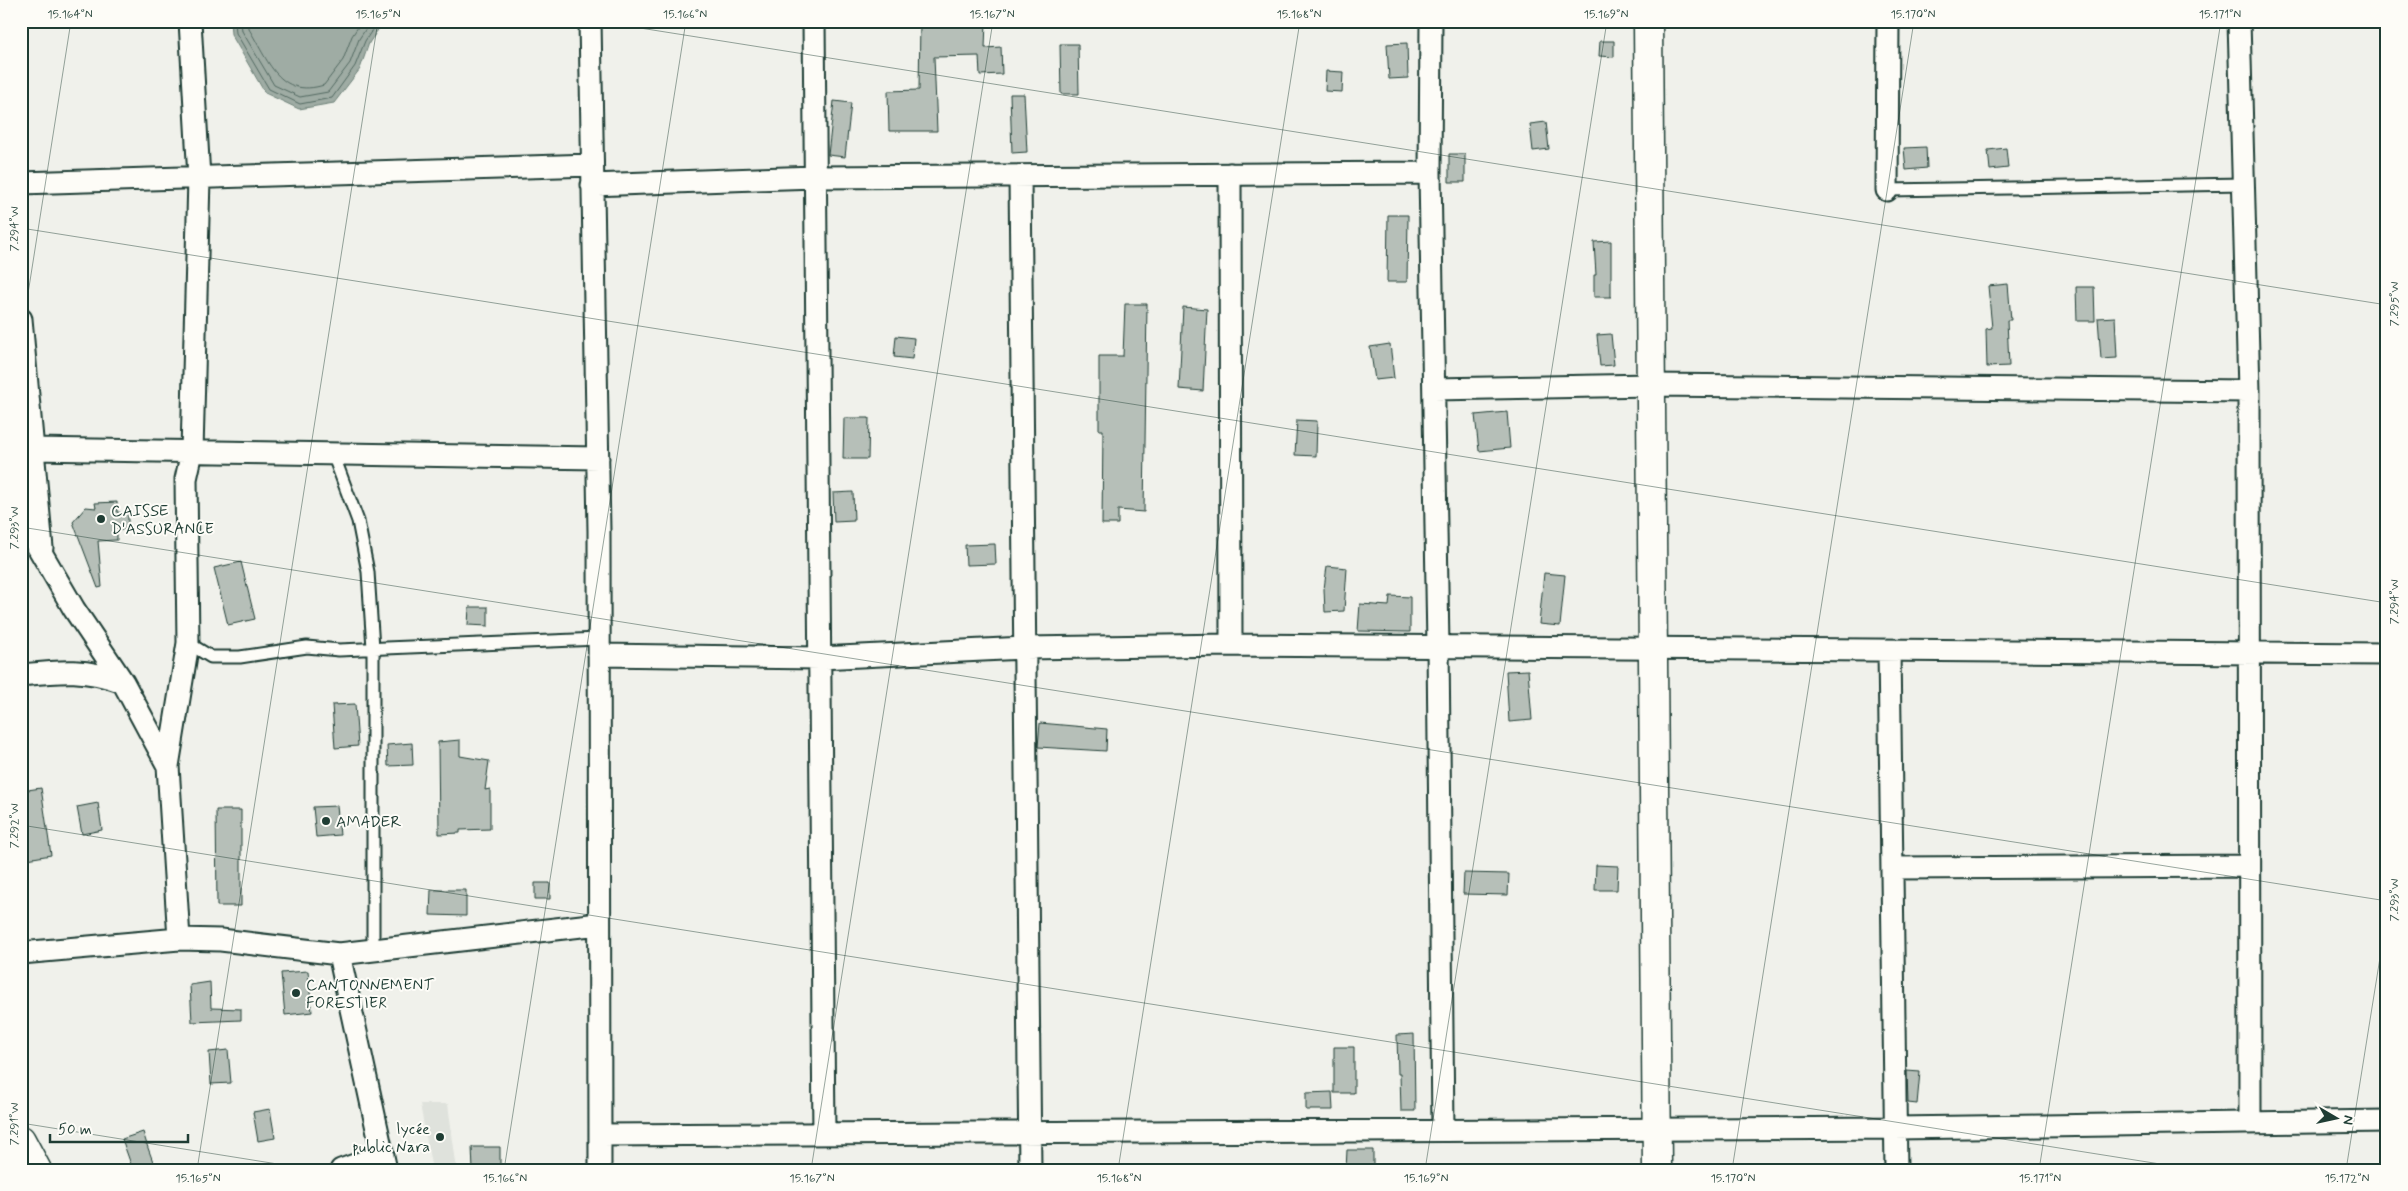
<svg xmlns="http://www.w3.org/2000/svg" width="2408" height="1191" viewBox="0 0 2408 1191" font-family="Mynerve,sans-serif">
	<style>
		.built { fill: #dfe2dc }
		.water { fill: #9faca4; stroke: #6c8077 }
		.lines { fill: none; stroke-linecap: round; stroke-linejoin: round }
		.shore { stroke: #526961; stroke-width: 1 }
		.building { fill: #b6bfb8; stroke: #1f3d34 }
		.service-casing { stroke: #1f3d34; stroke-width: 15 }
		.minor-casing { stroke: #1f3d34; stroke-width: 25 }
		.tertiary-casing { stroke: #1f3d34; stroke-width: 31 }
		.primary-casing { stroke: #1f3d34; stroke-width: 31 }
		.service { stroke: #fdfcf7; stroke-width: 11 }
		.minor { stroke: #fdfcf7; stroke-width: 21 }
		.tertiary { stroke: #fdfcf7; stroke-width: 28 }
		.primary { stroke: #fdfcf7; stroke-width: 28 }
		.ticks { fill: none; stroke: #1f3d34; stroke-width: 1; stroke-opacity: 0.45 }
		.poi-dot { fill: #1f3d34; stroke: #fdfcf7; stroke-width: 2 }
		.labels { text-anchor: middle; stroke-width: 4; stroke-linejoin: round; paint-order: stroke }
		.poi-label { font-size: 16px; fill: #1f3d34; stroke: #fdfcf7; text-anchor: start }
		.neatline { fill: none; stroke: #1f3d34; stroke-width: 2 }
		.ticks-label { font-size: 12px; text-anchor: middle; fill: #1f3d34 }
	</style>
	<rect width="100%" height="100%" fill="#f0f1eb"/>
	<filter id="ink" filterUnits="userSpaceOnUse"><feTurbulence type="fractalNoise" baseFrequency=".02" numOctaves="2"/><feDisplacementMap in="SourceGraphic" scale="10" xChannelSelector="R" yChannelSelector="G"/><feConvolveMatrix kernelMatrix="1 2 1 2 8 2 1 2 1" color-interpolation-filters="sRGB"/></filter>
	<g filter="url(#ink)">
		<path class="built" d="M420,1104H448L457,1170H432Z"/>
		<path class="water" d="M230,21H384L369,43L360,69L334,103L299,109L265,93L231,34Z"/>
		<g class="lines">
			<path class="shore" d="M235,21L236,33L269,89L300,104L332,98L355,66L365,41L378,21
				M241,21L242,31L274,85L300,97L328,92L350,63L359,39L371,21
				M249,21V29C268,60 279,99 324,85L343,60L352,36L362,21"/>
		</g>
		<path class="building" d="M920,21H986L985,48L1001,47L1002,74L980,75L979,56L934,57L937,131H889L888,91L919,90Z
			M1600,41H1614V57L1599,56Z
			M1407,43L1408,78L1389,79L1387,44Z
			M1060,44H1078L1079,94H1061Z
			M1326,71L1343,72L1342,92L1325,91Z
			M1010,94H1024L1027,152L1012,153Z
			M834,101L851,103L845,157L828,155Z
			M1546,122L1549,149L1533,151L1530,124Z
			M1926,147L1927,168L1906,170L1904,148Z
			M2006,148L2008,168L1990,170L1988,150Z
			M1449,154H1465V182H1449Z
			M1388,215H1408L1407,282H1387Z
			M1611,241V297H1594V275H1596L1594,242Z
			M2008,284L2011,320H2007L2009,366L1987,367L1986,329L1992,328L1988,286Z
			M2076,287H2094L2095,321H2077Z
			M1125,304H1147L1144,512L1118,510V524H1102L1103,430H1099V356H1123Z
			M1183,307L1207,309L1203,391L1179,389Z
			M2115,317L2117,358L2101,359L2098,318Z
			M1611,334L1614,365L1600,366L1597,335Z
			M896,336L914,338L912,359L894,357Z
			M1390,344L1394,378L1375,380L1370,347Z
			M1507,412L1510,448L1479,451L1475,415Z
			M844,418H869L868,459H843Z
			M1297,420L1317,421L1316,456L1295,455Z
			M853,492L854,521L834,522L833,493Z
			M117,502V512L128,514V527L117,532V540L98,541L102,587L98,588L73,522L86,507L96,508L95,503Z
			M995,544L996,564L966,565L965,545Z
			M241,562L255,619L228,625L214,568Z
			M1327,566L1347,568L1344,611L1325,612L1324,589Z
			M1544,573L1565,575L1560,626L1539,624Z
			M1390,596L1410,597V632L1358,631L1360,604L1389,606Z
			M469,607H488V626L468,625Z
			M1528,670L1532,720L1509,722L1506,671Z
			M355,704L358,746L335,748L332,705Z
			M1040,723L1107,729L1106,751L1038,747Z
			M460,740V756L489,761L485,790L490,789V829L460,830V833L439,834L438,742Z
			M412,743L413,765L388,766L387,745Z
			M41,788L51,855L21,860V791Z
			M98,803L102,830L82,834L77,807Z
			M337,806L340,835L316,837L313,807Z
			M216,810H241V906H217Z
			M1596,865L1618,866L1617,890H1595Z
			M1464,873L1509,874L1508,895L1463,894Z
			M535,883H550V899H535Z
			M431,890H466V916L430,915Z
			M308,971L312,1012L285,1015L281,973Z
			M210,982L211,1008L241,1009V1020L192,1022L190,985Z
			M1414,1034L1415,1111H1401L1400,1074H1398L1397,1035Z
			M1334,1047H1354V1093H1334Z
			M228,1050L231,1083L211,1084L209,1052Z
			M1907,1071L1920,1072L1917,1104L1908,1103Z
			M1332,1092L1333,1110H1306V1093Z
			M270,1109L275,1138L258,1141L253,1112Z
			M143,1132L148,1148L156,1170H133L122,1139Z
			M472,1147H500V1170H473Z
			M1347,1150H1373V1170H1346Z"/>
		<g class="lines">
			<defs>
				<path id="service" d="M1887,190L2244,184
					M333,454L358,521L368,572L373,648V950
					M188,643L211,657H240L307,647L339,650L599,639"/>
				<path id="minor" d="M590,21L599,531L600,1170
					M814,21L824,1134
					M1431,21L1430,173L1438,646L1443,1129
					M2239,21L2249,391L2250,1123
					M1230,174L1231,645
					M1020,176L1030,1170
					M21,183L592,165
					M592,185L815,177L1430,173
					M1887,190L1888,21
					M21,319L42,548
					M1434,389L1651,385L2249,391
					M21,447L33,449L598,458
					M21,518L74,609L123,682L168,766L179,939
					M1889,651L1896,1170
					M599,655L820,658L1025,648L1231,645L2387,654
					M21,675C61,671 84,668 123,682
					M168,766L188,643L186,479L192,452L199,178L190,21
					M1892,868L2249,866
					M21,953L179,939L221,940L339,954L599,924
					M339,954L386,1170
					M600,1135L1895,1128L2387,1121
					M341,1170L383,1155"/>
				<path id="tertiary" d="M1648,21L1657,1170"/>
				<path id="primary" d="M21,1140L37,1170"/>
			</defs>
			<use href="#service" class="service-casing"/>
			<use href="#minor" class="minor-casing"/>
			<use href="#tertiary" class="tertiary-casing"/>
			<use href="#primary" class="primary-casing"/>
			<use href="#service" class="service"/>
			<use href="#minor" class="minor"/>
			<use href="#tertiary" class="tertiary"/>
			<use href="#primary" class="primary"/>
		</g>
	</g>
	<path class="ticks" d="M596,21L2387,305M21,228L2387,603M21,338L71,21M21,527L2387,901M21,825L2198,1170M21,1123L315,1170M197,1170L378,21M504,1170L686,21M811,1170L993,21M1118,1170L1300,21M1425,1170L1607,21M1732,1170L1914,21M2039,1170L2221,21M2346,1170L2387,914"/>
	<g class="poi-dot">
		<circle cx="101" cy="519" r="5"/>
		<circle cx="326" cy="821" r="5"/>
		<circle cx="296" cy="993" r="5"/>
		<circle cx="440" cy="1137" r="5"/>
	</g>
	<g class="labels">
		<g class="poi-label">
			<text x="111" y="516">CAISSE<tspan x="111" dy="18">D'ASSURANCE</tspan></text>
			<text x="336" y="827">AMADER</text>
			<text x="306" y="990">CANTONNEMENT<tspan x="306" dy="18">FORESTIER</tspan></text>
			<text x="430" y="1134" text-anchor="end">lycée<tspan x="430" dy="18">public Nara</tspan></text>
		</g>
	</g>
	<rect width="2408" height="1191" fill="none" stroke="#fdfcf7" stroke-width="55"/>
	<g transform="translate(2336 1118) rotate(99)" stroke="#fdfcf7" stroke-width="4" paint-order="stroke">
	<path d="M0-4L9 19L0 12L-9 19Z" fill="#1f3d34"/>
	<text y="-8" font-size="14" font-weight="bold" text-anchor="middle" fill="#1f3d34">N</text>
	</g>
	<path d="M50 1134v8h138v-8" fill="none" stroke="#1f3d34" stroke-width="2.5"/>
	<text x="58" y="1134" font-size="15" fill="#1f3d34" stroke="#fdfcf7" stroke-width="4" paint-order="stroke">50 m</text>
	<rect x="28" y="28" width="2352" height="1136" class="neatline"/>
	<g class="ticks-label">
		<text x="70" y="18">15.164°N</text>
		<text x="378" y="18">15.165°N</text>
		<text x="685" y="18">15.166°N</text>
		<text x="992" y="18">15.167°N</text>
		<text x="1299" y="18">15.168°N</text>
		<text x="1606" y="18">15.169°N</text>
		<text x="1913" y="18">15.170°N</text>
		<text x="2220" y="18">15.171°N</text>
		<text transform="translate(14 229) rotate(-90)" y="4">7.294°W</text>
		<text transform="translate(2394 304) rotate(-90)" y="4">7.295°W</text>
		<text transform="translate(14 528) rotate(-90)" y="4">7.293°W</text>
		<text transform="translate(2394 602) rotate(-90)" y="4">7.294°W</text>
		<text transform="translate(14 826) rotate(-90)" y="4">7.292°W</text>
		<text transform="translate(2394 900) rotate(-90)" y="4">7.293°W</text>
		<text transform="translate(14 1124) rotate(-90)" y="4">7.291°W</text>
		<text x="198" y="1182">15.165°N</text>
		<text x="505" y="1182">15.166°N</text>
		<text x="812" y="1182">15.167°N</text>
		<text x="1119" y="1182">15.168°N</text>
		<text x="1426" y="1182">15.169°N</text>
		<text x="1733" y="1182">15.170°N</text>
		<text x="2040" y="1182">15.171°N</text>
		<text x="2347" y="1182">15.172°N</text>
	</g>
</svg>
